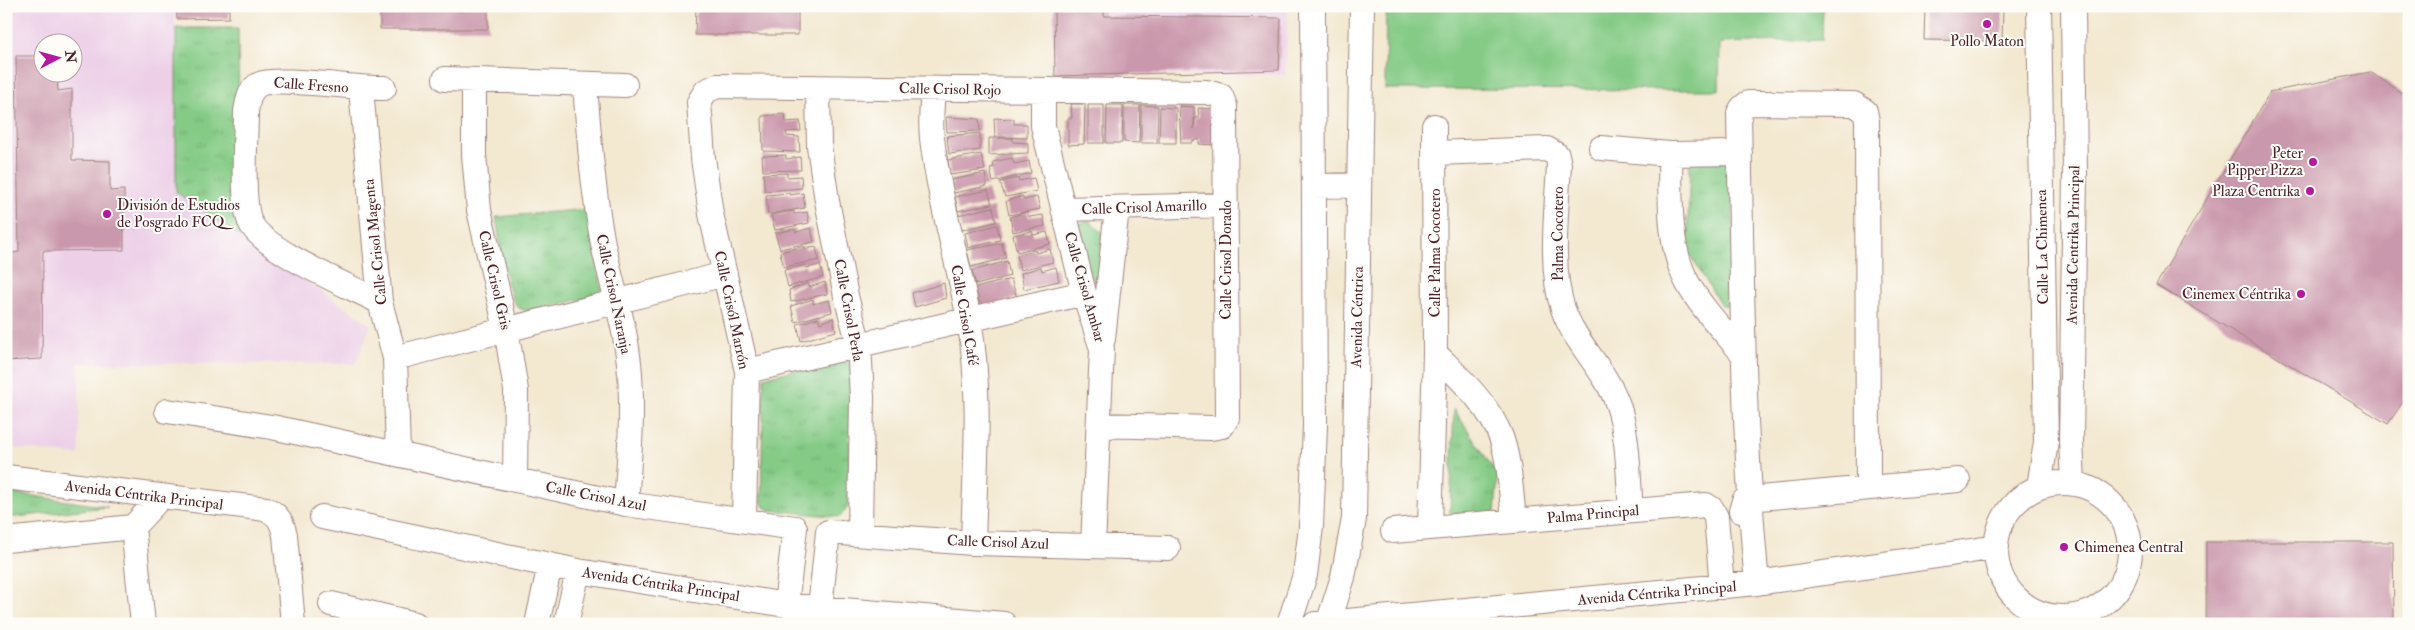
<svg xmlns="http://www.w3.org/2000/svg" width="2415" height="630" viewBox="0 0 2415 630" font-family="'IM FELL Double Pica',serif">
	<style>
		.built { fill: #edd0e8; fill-rule: evenodd }
		.grass { fill: #85cb86; stroke: #687558 }
		.park { fill: url(#park-tufts); stroke: #687558 }
		.building { fill: #ca98ac }
		.lines { fill: none; stroke-linecap: round; stroke-linejoin: round }
		.minor-casing { stroke: #9e847e; stroke-width: 26 }
		.minor { stroke: #fff; stroke-width: 24 }
		.poi-dot { fill: #b5179e; stroke: #fdfcf7; stroke-width: 2 }
		.labels { text-anchor: middle; stroke-width: 4; stroke-linejoin: round; paint-order: stroke }
		.poi-label { font-size: 15px; fill: #4a1f2b; stroke: #fdfcf7; text-anchor: end }
		.street-label { font-size: 15px; fill: #4a1f2b; stroke: #fdfcf7 }
	</style>
	<defs>
		<pattern id="park-tufts" width="24" height="20" patternUnits="userSpaceOnUse" patternTransform="scale(1.25)"><rect width="24" height="20" fill="#85cb86"/><path d="M3 7l-1-3M5 7V3M7 7l1-3M15 17l-1-3M17 17v-4M19 17l1-3" fill="none" stroke="#74ae74"/></pattern>
	</defs>
	<rect width="100%" height="100%" fill="#fdfcf7"/>
	<filter id="ink" filterUnits="userSpaceOnUse"><feTurbulence type="fractalNoise" baseFrequency=".02" numOctaves="2"/><feDisplacementMap in="SourceGraphic" scale="10" xChannelSelector="R" yChannelSelector="G"/><feConvolveMatrix kernelMatrix="1 2 1 2 8 2 1 2 1" color-interpolation-filters="sRGB"/></filter>
	<filter id="wash" filterUnits="userSpaceOnUse"><feTurbulence type="fractalNoise" baseFrequency=".0096" numOctaves="4" result="noise"/><feDisplacementMap in="SourceGraphic" scale="20" xChannelSelector="R" yChannelSelector="G"/><feGaussianBlur stdDeviation="1.12" result="paint"/><feColorMatrix in="noise" values="0 0 0 0 0 0 0 0 0 0 0 0 0 0 0 0 0 1.4 0 .05"/><feComposite in="paint" operator="in"/></filter>
	<g filter="url(#wash)">
		<rect width="100%" height="100%" fill="#f3e8d0"/>
		<path class="built" d="M6,6H175L176,192L371,325L355,364L79,363V455L6,447ZM42,42H72V72H42Z
			M1053,6H1288L1285,75L1053,74Z"/>
		<path class="grass" d="M1386,6H1823L1822,40L1720,43L1719,90L1385,89Z"/>
		<path class="park" d="M176,28H238L240,236L176,192Z
			M1690,160L1733,162V305H1721L1687,250Z
			M587,209L602,290L597,296L526,311C524,310 521,309 519,308C506,298 499,235 496,217Z
			M1090,221L1103,233L1101,266L1094,282H1091L1078,224Z
			M846,359L851,366L848,507L840,517L771,510L764,507L761,500L764,377Z
			M1454,409L1498,476L1495,512L1450,513Z
			M6,492L108,507L6,518Z"/>
		<g id="blocks">
			<path class="building" d="M176,6H229V18L177,19Z
				M380,6H488V29H380Z
				M696,6H798V35H695Z
				M1054,6H1104V16L1281,18L1279,70L1055,76Z
				M1925,6L2003,10L2002,41L1924,40Z
				M16,56H40L42,59V72L57,74L58,91L72,89V160L110,161V191L124,190V250L43,251L42,359L6,361V254L19,252Z
				M2370,72L2409,97V406L2403,402L2388,424L2156,285L2270,92Z
				M1071,104H1085L1084,144L1068,145V118H1072Z
				M1088,105H1104V143H1088Z
				M1107,105H1123L1122,143H1106Z
				M1124,105H1140L1139,143L1124,142Z
				M1141,105L1158,106L1157,143H1141Z
				M1179,106L1194,107V129L1195,118H1199L1198,108L1214,109V145L1199,144V139L1192,141V143H1181Z
				M1160,107L1176,108V143H1159Z
				M785,114L786,122L800,121L801,131L786,132L787,136L799,137L800,152L763,151L762,116Z
				M946,117L979,119L980,131L947,132Z
				M994,118L1014,119V124H1027V138L995,137Z
				M980,133V150L949,154L947,136Z
				M989,138H1012L1013,142L1028,143V153L989,155Z
				M981,154L985,170L950,175L948,160Z
				M786,155V159L800,157L801,170L763,171L762,156Z
				M1012,158L1014,164L1029,161L1031,173L993,182L990,168L994,167L993,162Z
				M787,173V177L801,176L802,188L765,191L763,174Z
				M985,173L987,186L954,193L951,180Z
				M1018,178L1019,181L1034,178L1037,191L1005,197L1000,182Z
				M988,190L992,204L958,211L955,197Z
				M789,193L790,195L803,193L805,208L768,214L766,195Z
				M1023,196V200L1037,197L1040,209L1009,215L1006,201Z
				M993,207L996,222L962,230L958,215Z
				M794,211V214L807,212L809,223L775,230L771,215Z
				M1027,212L1029,217L1043,215L1045,226L1013,232L1010,217Z
				M997,225L1000,240L968,248L965,233Z
				M811,228L814,242L780,249L775,233L795,229L796,232Z
				M1032,231L1033,235L1047,232L1050,244L1017,252L1013,235Z
				M1002,243L1006,258L971,267L967,250Z
				M804,246L805,249L816,247L819,260L784,267L780,252Z
				M1050,249L1053,262L1020,270L1017,255L1035,250L1036,253Z
				M1007,261L1010,276L976,285L972,271Z
				M805,265L806,268L820,265L823,277L788,287L784,270Z
				M1041,267L1042,271L1056,267L1059,281L1024,289L1021,273Z
				M1011,279L1017,298L981,307L975,288Z
				M825,282L827,294L791,302L789,290L808,283L809,287Z
				M944,283L946,298L915,307L912,293Z
				M813,299V304L829,300L832,312L795,322L791,306Z
				M818,318L820,323L833,318L836,331L801,341L797,324Z
				M2206,542H2393L2394,624H2206Z"/>
		</g>
	</g>
	<g filter="url(#ink)">
		<use href="#blocks" fill-opacity="0" stroke="#9e847e" stroke-width="1"/>
		<g class="lines">
			<defs>
				<path id="minor" d="M2039,6L2046,442L2039,487
					M2073,6L2075,174L2071,441L2073,483
					M445,79L625,85
					M474,80V155L479,210L506,329L516,390L515,480
					M585,85C589,138 593,191 603,244C612,287 627,330 630,374C633,418 629,461 626,504
					M818,88L819,146L827,201L846,296L859,345L862,397L860,533
					M361,89L380,302L395,358L398,453
					M933,89C932,105 930,122 932,138C939,200 958,259 969,320C982,393 975,469 973,543
					M1043,90V126L1084,293L1102,349L1093,546
					M1601,148L1670,154L1740,153
					M1435,153L1547,149L1557,155L1559,164C1557,209 1549,267 1563,309C1575,344 1606,370 1618,405C1629,438 1628,476 1631,511
					M1670,154C1671,196 1667,243 1687,282C1701,308 1724,331 1743,354
					M1315,186L1359,185
					M1063,209L1226,205
					M380,302C350,286 263,251 250,222C241,200 246,137 246,111C248,101 249,89 260,84C277,76 358,89 384,88
					M1103,339L1117,208
					M1435,353C1459,378 1488,403 1501,437C1510,462 1511,493 1514,520
					M395,358L725,274
					M747,371L1084,293
					M167,411L272,427L626,504L795,528L786,605
					M6,477L266,509C279,515 282,522 285,535L293,624
					M1996 550a67 67 0 1 1 134 0a67 67 0 1 1-134 0Z
					M1741,511L1744,501L1749,499L1958,480
					M322,517L578,571L786,605L1004,624
					M744,520L747,371L711,214L703,158L699,102L706,91L717,86L1207,92L1221,96L1225,106L1227,418L1222,426L1211,428L1099,425
					M133,527L143,624
					M1430,528L1435,353L1434,126
					M1393,531L1706,505L1712,509L1716,517L1722,587
					M6,540L133,527L160,498
					M1757,583C1742,427 1742,270 1739,113L1742,108L1748,103L1854,104L1865,111L1867,121L1868,487
					M331,604L415,624
					M820,608L828,532L973,543L1168,548
					M537,624L550,565
					M566,624L578,571
					M1289,624L1305,575L1311,527L1315,426L1313,6
					M1315,624L1757,583L1997,547
					M1328,624L1343,577L1354,519L1362,6"/>
			</defs>
			<use href="#minor" class="minor-casing"/>
			<use href="#minor" class="minor"/>
		</g>
	</g>
	<g class="poi-dot">
		<circle cx="1987" cy="24" r="5"/>
		<circle cx="2313" cy="162" r="5"/>
		<circle cx="2310" cy="191" r="5"/>
		<circle cx="107" cy="214" r="5"/>
		<circle cx="2301" cy="294" r="5"/>
		<circle cx="2064" cy="547" r="5"/>
	</g>
	<g class="labels">
		<g class="poi-label">
			<text x="1987" y="46" text-anchor="middle">Pollo Maton</text>
			<text x="2303" y="158">Peter<tspan x="2303" dy="17">Pipper Pizza</tspan></text>
			<text x="2300" y="196">Plaza Centrika</text>
			<text x="117" y="210" text-anchor="start">División de Estudios<tspan x="117" dy="17">de Posgrado FCQ</tspan></text>
			<text x="2291" y="299">Cinemex Céntrika</text>
			<text x="2074" y="552" text-anchor="start">Chimenea Central</text>
		</g>
		<g class="street-label">
			<text transform="translate(311 85) rotate(4)" y="5">Calle Fresno</text>
			<text transform="translate(950 89) rotate(1)" y="5">Calle Crisol Rojo</text>
			<text transform="translate(1144 207) rotate(-2)" y="5">Calle Crisol Amarillo</text>
			<text transform="translate(1558 234) rotate(-90)" y="5">Palma Cocotero</text>
			<text transform="translate(375 242) rotate(-96)" y="5">Calle Crisol Magenta</text>
			<text transform="translate(2073 245) rotate(-89)" y="5">Avenida Centrika Principal</text>
			<text transform="translate(2042 247) rotate(-91)" y="5">Calle La Chimenea</text>
			<text transform="translate(1435 253) rotate(-90)" y="5">Calle Palma Cocotero</text>
			<text transform="translate(1226 260) rotate(-90)" y="5">Calle Crisol Dorado</text>
			<text transform="translate(495 280) rotate(77)" y="5">Calle Crisol Gris</text>
			<text transform="translate(1085 287) rotate(74)" y="5">Calle Crisol Ambar</text>
			<text transform="translate(614 294) rotate(78)" y="5">Calle Crisol Naranja</text>
			<text transform="translate(732 310) rotate(78)" y="5">Calle Crisól Marrón</text>
			<text transform="translate(849 310) rotate(79)" y="5">Calle Crisol Perla</text>
			<text transform="translate(965 315) rotate(80)" y="5">Calle Crisol Café</text>
			<text transform="translate(1357 317) rotate(-89)" y="5">Avenida Céntrica</text>
			<text transform="translate(144 495) rotate(7)" y="5">Avenida Céntrika Principal</text>
			<text transform="translate(596 496) rotate(11)" y="5">Calle Crisol Azul</text>
			<text transform="translate(1593 514) rotate(-5)" y="5">Palma Principal</text>
			<text transform="translate(998 542) rotate(2)" y="5">Calle Crisol Azul</text>
			<text transform="translate(661 584) rotate(9)" y="5">Avenida Céntrika Principal</text>
			<text transform="translate(1657 593) rotate(-5)" y="5">Avenida Céntrika Principal</text>
		</g>
	</g>
	<rect width="2415" height="630" fill="none" stroke="#fdfcf7" stroke-width="25"/>
	<g transform="translate(58 58) rotate(84)"><circle r="24" fill="#fdfcf7" stroke="#b5a4a5"/>
	<path d="M0-4L9 19L0 12L-9 19Z" fill="#b5179e"/>
	<text y="-8" font-size="14" font-weight="bold" text-anchor="middle" fill="#4a1f2b">N</text>
	</g>
</svg>
